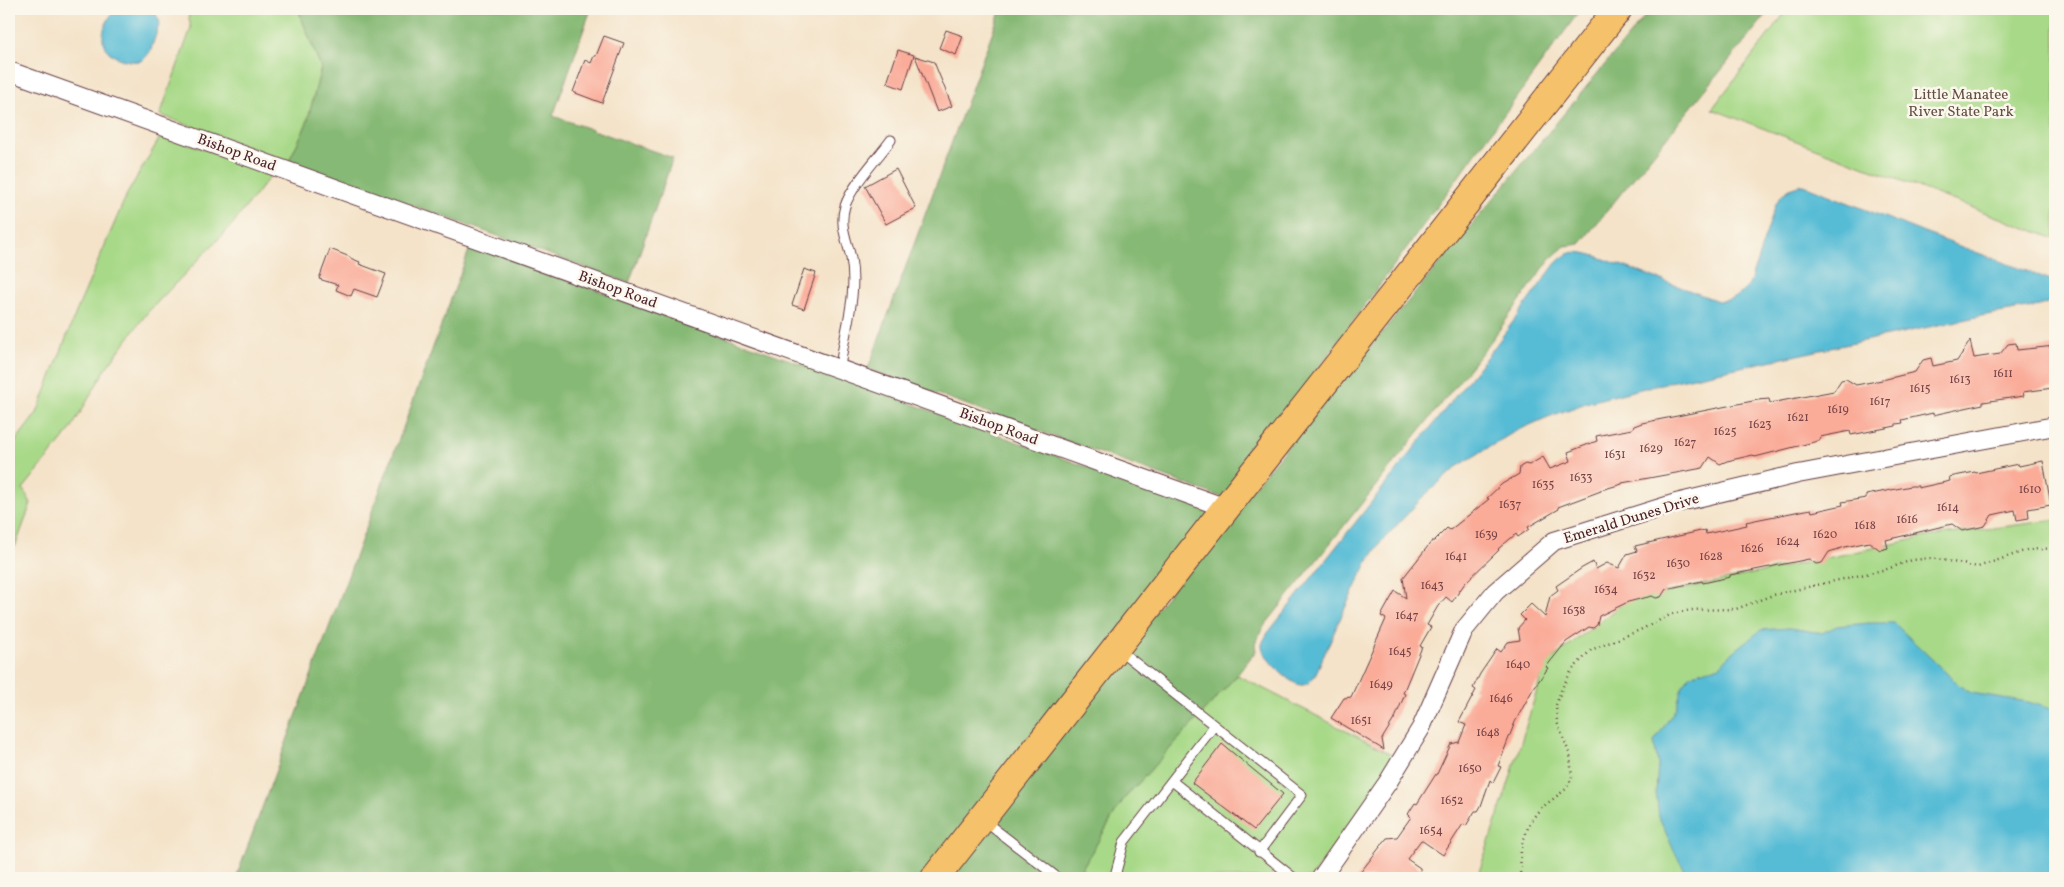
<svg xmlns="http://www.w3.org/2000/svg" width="2064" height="887" viewBox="0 0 2064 887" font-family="Vollkorn,serif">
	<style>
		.green { fill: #a8d988; stroke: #797c5a }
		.forest { fill: #86b974; stroke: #686c50 }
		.water { fill: #57bcd5; stroke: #506e80 }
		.building { fill: #faac99 }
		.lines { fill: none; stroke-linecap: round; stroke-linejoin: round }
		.lane-casing { stroke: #643c43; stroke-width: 11 }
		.street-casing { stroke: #643c43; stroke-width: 20 }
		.primary-casing { stroke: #643c43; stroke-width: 30 }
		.path { stroke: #643c43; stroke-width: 2.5; stroke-dasharray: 1 4; stroke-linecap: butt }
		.lane { stroke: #fff; stroke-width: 9 }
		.street { stroke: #fff; stroke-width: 18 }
		.primary { stroke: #f5c16b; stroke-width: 28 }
		.labels { text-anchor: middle; stroke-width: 5; stroke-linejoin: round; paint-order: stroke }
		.number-label { font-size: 12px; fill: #764246 }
		.park-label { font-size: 15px; fill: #624e42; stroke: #fbf7ec }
		.street-label { font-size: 15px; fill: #4a1f2b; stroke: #fbf7ec }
	</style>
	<rect width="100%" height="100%" fill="#fbf7ec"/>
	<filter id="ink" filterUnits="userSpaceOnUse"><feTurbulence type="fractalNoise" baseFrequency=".02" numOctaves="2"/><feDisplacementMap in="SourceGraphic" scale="10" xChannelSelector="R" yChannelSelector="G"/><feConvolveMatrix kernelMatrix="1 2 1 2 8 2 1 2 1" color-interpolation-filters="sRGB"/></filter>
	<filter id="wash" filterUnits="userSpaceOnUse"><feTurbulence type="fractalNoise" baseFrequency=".0096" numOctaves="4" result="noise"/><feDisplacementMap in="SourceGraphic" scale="20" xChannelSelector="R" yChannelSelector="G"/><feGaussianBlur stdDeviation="1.12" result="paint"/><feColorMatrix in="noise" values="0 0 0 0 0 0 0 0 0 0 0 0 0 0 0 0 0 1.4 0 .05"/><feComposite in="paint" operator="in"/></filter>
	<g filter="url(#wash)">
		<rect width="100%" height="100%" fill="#f4e3c9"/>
		<path class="green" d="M187,9H298L321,68L307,123L289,161L160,115L191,28Z
			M1788,9H2055V239L1712,109Z
			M162,134L272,174L231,226L147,313L106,368L71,429L23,489L31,503L16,545L9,555V454L11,447L37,413L77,310L127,194Z
			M2055,520V878H1477L1508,785L1545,664L1626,601L1925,537Z
			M1237,675L1395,756L1382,778L1311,878H1076L1123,800Z"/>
		<path class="forest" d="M298,9H591L553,116L673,158L629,283L289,161L307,123L321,68Z
			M1001,9H1581L1224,498L868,369Z
			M1651,9H1771L1580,244L1565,246L1550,259L1491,341L1262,629L1255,644L1256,651L1237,675L1123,800L1076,878H945L1233,512Z
			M471,245L1212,512L925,878H236Z"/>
		<path class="water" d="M116,9H153L160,22L150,52L142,61C105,64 90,38 116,9Z
			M1804,185L1924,233L2051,280L2055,283V300L2039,306L1981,316L1656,385L1589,402L1548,417L1514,432L1458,466L1426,494L1381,542L1367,563L1344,610L1316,673C1312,679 1309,685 1302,685C1291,686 1261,656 1262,645C1262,642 1266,637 1267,634L1496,345L1556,263C1571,249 1576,251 1596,256L1718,301C1732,300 1740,297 1749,285L1776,204C1784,191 1790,187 1804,185Z
			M1869,623H1894L1960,686L1971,693L2028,702L2055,710V878H1689L1674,851L1659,817L1656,792L1658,765L1654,742L1676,708L1682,687L1690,675L1720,666L1732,653L1761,630L1790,628L1822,633L1837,626Z"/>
		<g id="blocks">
			<path class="building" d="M946,30L963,36L956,55L939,48Z
				M604,36L624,43L602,103L573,92L585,60L591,63L594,56H596Z
				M898,50L914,55L903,89L887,83Z
				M915,56L934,62L952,106L937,112Z
				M896,169L916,208L886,224L865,186Z
				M330,249L350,257V258L360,262L359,264L386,274L377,297L354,289L351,296L336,290L338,285L319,279Z
				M804,269L816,273L804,309L792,305Z
				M1970,341L1974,358L2000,354L2008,344L2016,343L2017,350L2055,346V381H2053V388L2023,392L2024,396L1983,402V404L1933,415V413L1902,420L1903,423L1896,424V426L1851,435L1850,431L1820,437L1821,439L1814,442L1755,457L1753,455L1727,461L1720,464L1710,457L1703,468L1622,483V484L1601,490V491L1558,507L1559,509L1528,527L1529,529L1518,537L1516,534L1498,549L1499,550L1465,583L1452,602L1446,597L1438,606L1427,625L1431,627L1420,646L1422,647L1403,693L1405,694L1396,716L1382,739L1384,750L1331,718L1344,698L1351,697L1386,619L1381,616L1395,591L1406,598L1403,578L1432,541H1434L1447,528L1450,530L1489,499L1487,498L1502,484L1519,474L1520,467L1525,464L1529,465L1543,457L1550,469L1571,461L1568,452L1597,441L1596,436L1632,429L1634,426L1642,423L1758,400L1769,399L1770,403L1834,391L1841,380L1846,379L1856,385L1882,380L1915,372L1923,360L1931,358L1933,366L1957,361Z
				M2043,461L2051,505L2028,509L2029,518L2017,520L2015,510L1992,515L1985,526L1962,531L1952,524L1886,540L1888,548L1880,550L1869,542L1845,547L1829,552L1822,563L1816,564L1809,559L1730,575V577L1703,583L1702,581L1666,589L1661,597L1656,598L1652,596L1628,602L1599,616L1597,625L1593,628L1589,627L1566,642L1546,667L1548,668L1533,689L1515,722L1498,766L1501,767L1493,783L1490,780L1481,806L1478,811H1475L1466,826L1463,824L1443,855L1421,840L1407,859L1420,868L1421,878H1356L1387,838L1397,837L1411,817L1408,814L1415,803L1417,804L1436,774H1437L1451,744L1459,742L1466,725L1459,722L1476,690L1473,688L1480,674L1497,649L1501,652L1508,642L1520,640L1518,628L1525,620L1520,615L1531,604L1545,617L1550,596L1558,590L1556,586L1582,568L1593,562L1596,569L1607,563L1619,568L1627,554L1637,551L1635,546L1661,540L1705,530L1706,534L1747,525L1746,522L1760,519L1811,509L1812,512L1843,505L1842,502L1866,498V495L1911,486H1918V488L1950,481L1949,477L1975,472L1976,473L2018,464L2019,466Z
				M1222,744L1283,794L1254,830L1192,783Z"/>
		</g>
	</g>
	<g filter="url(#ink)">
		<use href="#blocks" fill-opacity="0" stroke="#643c43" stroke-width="1"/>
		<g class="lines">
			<defs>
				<path id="lane" d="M840,368C844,331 858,297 851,258C847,240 839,225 845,206C852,185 877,159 891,140
					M1118,649L1302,795L1259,852
					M1172,781L1294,878
					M983,820L1058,878
					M1118,878L1116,872L1124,842L1214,726"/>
				<path id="street" d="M9,71L1226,508
					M1321,878L1388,782L1421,728L1464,630L1495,592L1554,541L1676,503L1798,474L2055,426"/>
				<path id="primary" d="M935,878L1618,9"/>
			</defs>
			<use href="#lane" class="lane-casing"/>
			<use href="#street" class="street-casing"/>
			<use href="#primary" class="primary-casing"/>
			<path class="path" d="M1520,878L1521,847L1530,822L1540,809L1566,789L1572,778L1570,755L1557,722L1556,705L1562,688L1572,670L1591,650L1640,630L1672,614L1691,610L1736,609L1773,595L1887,569L1912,560L1932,558L1978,567L2027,550L2055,548"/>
			<use href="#lane" class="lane"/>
			<use href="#street" class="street"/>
			<use href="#primary" class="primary"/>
		</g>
	</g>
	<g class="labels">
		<g class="number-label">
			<text x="2003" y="377">1611</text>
			<text x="1960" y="383">1613</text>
			<text x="1920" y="392">1615</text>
			<text x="1880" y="405">1617</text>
			<text x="1838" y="413">1619</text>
			<text x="1798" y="421">1621</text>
			<text x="1760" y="428">1623</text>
			<text x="1725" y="435">1625</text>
			<text x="1685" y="446">1627</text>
			<text x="1651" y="452">1629</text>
			<text x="1615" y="458">1631</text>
			<text x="1581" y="481">1633</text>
			<text x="1543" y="488">1635</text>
			<text x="2030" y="493">1610</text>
			<text x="1510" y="508">1637</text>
			<text x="1948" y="511">1614</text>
			<text x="1907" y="523">1616</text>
			<text x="1865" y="529">1618</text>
			<text x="1486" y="538">1639</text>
			<text x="1825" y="538">1620</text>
			<text x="1788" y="545">1624</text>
			<text x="1752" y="552">1626</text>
			<text x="1456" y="560">1641</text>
			<text x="1711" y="560">1628</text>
			<text x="1678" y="567">1630</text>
			<text x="1644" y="579">1632</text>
			<text x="1432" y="589">1643</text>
			<text x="1606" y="593">1634</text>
			<text x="1574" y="614">1638</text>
			<text x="1407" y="619">1647</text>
			<text x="1400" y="655">1645</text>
			<text x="1518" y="668">1640</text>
			<text x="1381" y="688">1649</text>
			<text x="1501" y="702">1646</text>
			<text x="1361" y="724">1651</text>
			<text x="1488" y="736">1648</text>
			<text x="1470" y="772">1650</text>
			<text x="1452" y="804">1652</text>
			<text x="1431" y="834">1654</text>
		</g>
		<g class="park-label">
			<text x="1961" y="99">Little Manatee<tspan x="1961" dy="17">River State Park</tspan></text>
		</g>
		<g class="street-label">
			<text transform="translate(237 152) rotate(20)" y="5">Bishop Road</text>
			<text transform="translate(618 289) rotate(20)" y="5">Bishop Road</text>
			<text transform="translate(999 426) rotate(20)" y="5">Bishop Road</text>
			<text transform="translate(1631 518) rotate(-17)" y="5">Emerald Dunes Drive</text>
		</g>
	</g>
	<rect width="2064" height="887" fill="none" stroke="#fbf7ec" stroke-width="30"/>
</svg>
